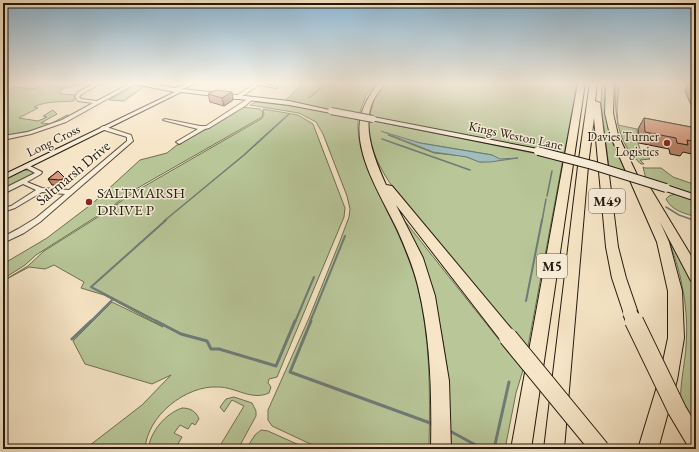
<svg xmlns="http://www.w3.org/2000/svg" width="699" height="452" viewBox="0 0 699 452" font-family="'EB Garamond',serif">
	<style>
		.green { fill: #b8c698; stroke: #6d7052; fill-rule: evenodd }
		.water { fill: #a0bdbe; stroke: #6e7b77 }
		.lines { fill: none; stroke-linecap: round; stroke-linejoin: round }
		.stream-far2 { stroke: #6e7b77; stroke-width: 1.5 }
		.stream-far1 { stroke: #6e7b77; stroke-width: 2 }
		.stream { stroke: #6e7b77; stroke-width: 3 }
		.street-casing { stroke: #574c3b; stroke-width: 2 }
		.secondary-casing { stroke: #22190d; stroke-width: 2 }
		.highway-casing { stroke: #22190d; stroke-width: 2 }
		.street { fill: #f9eeda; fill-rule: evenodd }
		.secondary { fill: #f9eeda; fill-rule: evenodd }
		.highway { fill: #f6e5c6; fill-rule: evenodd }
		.secondary-bridge-far1-casing { stroke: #22190d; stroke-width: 8; stroke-linecap: butt }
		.secondary-bridge-casing { stroke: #22190d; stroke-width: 10; stroke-linecap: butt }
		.highway-bridge-far1-casing { stroke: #22190d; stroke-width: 16; stroke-linecap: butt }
		.highway-bridge-casing { stroke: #22190d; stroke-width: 20; stroke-linecap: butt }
		.secondary-bridge-far1 { stroke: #f9eeda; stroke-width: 6 }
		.secondary-bridge { stroke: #f9eeda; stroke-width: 8 }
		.highway-bridge-far1 { stroke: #f6e5c6; stroke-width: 14 }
		.highway-bridge { stroke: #f6e5c6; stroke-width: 18 }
		.wall { fill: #b9836c; stroke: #22190d }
		.shaded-wall { fill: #966a58; stroke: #22190d }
		.building { fill: #d7987d; stroke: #22190d }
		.poi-dot { fill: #8f2418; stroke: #f9eeda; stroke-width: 1.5 }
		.labels { text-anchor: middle; stroke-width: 3; stroke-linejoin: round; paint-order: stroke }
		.far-street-label { font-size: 13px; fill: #22190d; stroke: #f9eeda }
		.far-poi-label { font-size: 13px; fill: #22190d; stroke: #f9eeda; text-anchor: end }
		.shield { fill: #f9eeda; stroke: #62594a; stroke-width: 1 }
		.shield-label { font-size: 14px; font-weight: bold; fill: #22190d }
		.street-label { font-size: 15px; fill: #22190d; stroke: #f9eeda }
		.poi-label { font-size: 15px; fill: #22190d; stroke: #f9eeda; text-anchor: start }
	</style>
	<rect width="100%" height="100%" fill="#f6e5c6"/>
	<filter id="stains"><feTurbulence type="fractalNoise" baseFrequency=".005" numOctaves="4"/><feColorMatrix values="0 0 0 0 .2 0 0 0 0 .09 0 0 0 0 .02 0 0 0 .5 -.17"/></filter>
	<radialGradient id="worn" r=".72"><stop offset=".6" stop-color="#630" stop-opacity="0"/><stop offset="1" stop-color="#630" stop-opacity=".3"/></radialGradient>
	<path class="green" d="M67,83H83C75,87 68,86 60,90L61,92L60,94L75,95L74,101C61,102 45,101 34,107L38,108L19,118L38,121L47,117L43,116L53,110L57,114L41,123L50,124L67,115L71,116C50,127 27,132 3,136L8,128L3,127V94L15,87L31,89L48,85L60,87Z
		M303,83H376L366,95L359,115L283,102C290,98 296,89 303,83Z
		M386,83H577L564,156L369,117L375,97Z
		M602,83H607L611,137L626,173L609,168L601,104Z
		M615,83H619L617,109L618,125L637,129C638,145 637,149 650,159L640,160L644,164H641C616,143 615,113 615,83Z
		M134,86H145L124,101L109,100Z
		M256,102L303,107L358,118C356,157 377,189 393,223C401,239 408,257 414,274C431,331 430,391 429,449H321L272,426L268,420V410L309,318L340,241L349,217L350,209L347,196L323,134L316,122L299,113L250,105Z
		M241,107L260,109L263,112L262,117L129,193L113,206L36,255L25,265L3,279V264L47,238L93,203L140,160L167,153L177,145L212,126Z
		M263,109L298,115L313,124L345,208L344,217L277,377L269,379L268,383L271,387L269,393C251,401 236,387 218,387C186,385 147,416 145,449H85L142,405L171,375L152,384L85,364L73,341L112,302L163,327L104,295L81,288L84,282L54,265L45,269L29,267L3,281L28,266L44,251L106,212L131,194L261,119L264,115Z
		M369,120L563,159L527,352L399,196C381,171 369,152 369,120ZM388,135L420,143L492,155L500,160L481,162L464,156L434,153Z
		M643,167L645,168H661L673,177L696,185V196L646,179Z
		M22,170H30L36,173L3,190V180Z
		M675,194L696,201V217C684,213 672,211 666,199L669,196Z
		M400,215L523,370L516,393L505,449H449L447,367L442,336L434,299Z
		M670,244H673L696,292V424C691,416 683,406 681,398C679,392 686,355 686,346C689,312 682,275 670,244Z
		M234,397L252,403L256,411V416L238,449H218L244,406L232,400L224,412L220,407L226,399Z
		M182,408C190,408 196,411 199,419L195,425L192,423L188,429L180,425L174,433L182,437L175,449H148C151,431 165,414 182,408Z
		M261,430L268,431L308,449H246L255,435Z"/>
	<path class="water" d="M381,131L420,143L492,155L500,159L518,158L490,162H479L467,157L433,152Z"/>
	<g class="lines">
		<path class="stream-far2" d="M309,98L327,83
			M382,139L470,170
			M547,196L552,171
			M666,207L679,215L696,221
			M164,221L244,155L289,114
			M542,221L546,199"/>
		<path class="stream-far1" d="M694,220L696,221
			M526,301L542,220
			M90,322L113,299
			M158,322L91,287L166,220
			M295,322L314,277
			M310,322L345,236"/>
		<path class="stream" d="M156,321L181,334L207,341L211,349H219L276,366L295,321
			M311,321L290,372L433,424
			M72,339L91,321
			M448,430L483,449
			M494,449L509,382"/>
		<defs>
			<path id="street" d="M96,83H101L82,94L79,97L81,99L97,101L131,83H136L66,122L31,134L3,140V136L28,132L62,120L93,103L78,101L75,97L78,92Z
				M253,83H260L278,87L276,88L259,85L238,99H234V97L255,84Z
				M249,98L253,99L245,106L209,128L205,129L181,143L179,144L176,142L198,129L163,120L165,119L200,126H206Z
				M103,126L131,135L133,141L40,222L24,233L3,243V237L18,229L36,218L65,194L42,192L15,208L3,212V208L11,206L36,190L23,184L3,194V189L35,173L24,167V165H28L42,172L41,174L27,182L42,188L69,190L127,141V137L101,129L100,128Z"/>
			<path id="secondary" d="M129,83H143L175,88L189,83H197L182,89L289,101L334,111L331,113L289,105L181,92L3,180V175L175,92Z
				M373,117L538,149L542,151L538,153L371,120V118Z
				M663,186H669L696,195V201L663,190L662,188Z"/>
			<path id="highway" d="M378,83H385C381,89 376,95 373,101C361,128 375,160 386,185L392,186L514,332L516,337L514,342L508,344L502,342L396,205L423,258L435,296L449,381L451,449H431C432,394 431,339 418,286C413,266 405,247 397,229C382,198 355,156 360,121C362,106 370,95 378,83Z
				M578,83H585L531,449H511Z
				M590,83H597L595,101L600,103L618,247L626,278L638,313L635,317L630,319L625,317L612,278L606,247L594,118L588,166L564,449H544L578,166Z
				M606,83H614L613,113L618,135L641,183L648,184L649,186L696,264V282L691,281L660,222L669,242L682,291L684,338L677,380L658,449H638L659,380L668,338V291L657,242L610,135L605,113Z"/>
		</defs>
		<use href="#street" class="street-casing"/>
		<use href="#secondary" class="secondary-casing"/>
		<use href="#highway" class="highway-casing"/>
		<use href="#street" class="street"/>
		<use href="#secondary" class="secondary"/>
		<use href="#highway" class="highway"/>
		<defs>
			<path id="secondary-bridge-far1" d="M331,111L373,119"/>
			<path id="secondary-bridge" d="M538,151L592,165L666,188"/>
			<path id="highway-bridge-far1" d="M630,313L634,322"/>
			<path id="highway-bridge" d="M634,321L677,410L696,442
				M508,337L600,449"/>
		</defs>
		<use href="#secondary-bridge-far1" class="secondary-bridge-far1-casing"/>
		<use href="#secondary-bridge" class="secondary-bridge-casing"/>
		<use href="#highway-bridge-far1" class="highway-bridge-far1-casing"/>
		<use href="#highway-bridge" class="highway-bridge-casing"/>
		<use href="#secondary-bridge-far1" class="secondary-bridge-far1"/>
		<use href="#secondary-bridge" class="secondary-bridge"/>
		<use href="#highway-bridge-far1" class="highway-bridge-far1"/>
		<use href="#highway-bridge" class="highway-bridge"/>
	</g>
	<path class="wall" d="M689,83H696V106L691,105L685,91Z
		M208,94L233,100L224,106L210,102Z
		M644,118L696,128V155L683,152L680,156L670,154L669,149L639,143L638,129Z
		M58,171L68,184L64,186L52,185L48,179Z"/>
	<path class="shaded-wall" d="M232,92L233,100L224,106L222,98Z
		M65,178L68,184L64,186L60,180Z"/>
	<path class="building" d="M692,83H696V92Z
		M216,90L232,92L222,98L208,94Z
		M644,118L696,128V142L687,140L688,145L677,143L676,138L645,132Z
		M58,171L65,178L60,180L48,179Z"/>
	<linearGradient id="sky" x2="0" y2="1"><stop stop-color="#8bb8d7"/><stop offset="0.57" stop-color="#fbf3e5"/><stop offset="1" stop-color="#fbf3e5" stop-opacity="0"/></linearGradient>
	<rect width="699" height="146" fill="url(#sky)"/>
	<g class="poi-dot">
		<circle cx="667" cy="143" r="4"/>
		<circle cx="89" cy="202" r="4"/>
	</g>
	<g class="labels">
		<g class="far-street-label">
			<text transform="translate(516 135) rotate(12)" y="5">Kings Weston Lane</text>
			<text transform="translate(53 140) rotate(-26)" y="5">Long Cross</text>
		</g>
		<g class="far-poi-label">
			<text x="659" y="141">Davies Turner<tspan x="659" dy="15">Logistics</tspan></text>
		</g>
		<g class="shield">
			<rect x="589" y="189" width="36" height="24" rx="3"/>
			<rect x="537" y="254" width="30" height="24" rx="3"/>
		</g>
		<g class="shield-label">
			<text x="607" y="206">M49</text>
			<text x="552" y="271">M5</text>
		</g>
		<g class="street-label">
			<text transform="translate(73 173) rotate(-40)" y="5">Saltmarsh Drive</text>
		</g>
		<g class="poi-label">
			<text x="97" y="198">SALTMARSH<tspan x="97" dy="17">DRIVE P</tspan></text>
		</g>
	</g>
	<rect width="699" height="452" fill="none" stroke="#f6e5c6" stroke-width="16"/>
	<rect x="4" y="4" width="691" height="444" fill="none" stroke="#22190d" stroke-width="2"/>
	<rect x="8" y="8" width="683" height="436" fill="none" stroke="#22190d"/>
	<rect width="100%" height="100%" filter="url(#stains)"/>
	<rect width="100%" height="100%" fill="url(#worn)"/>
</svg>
